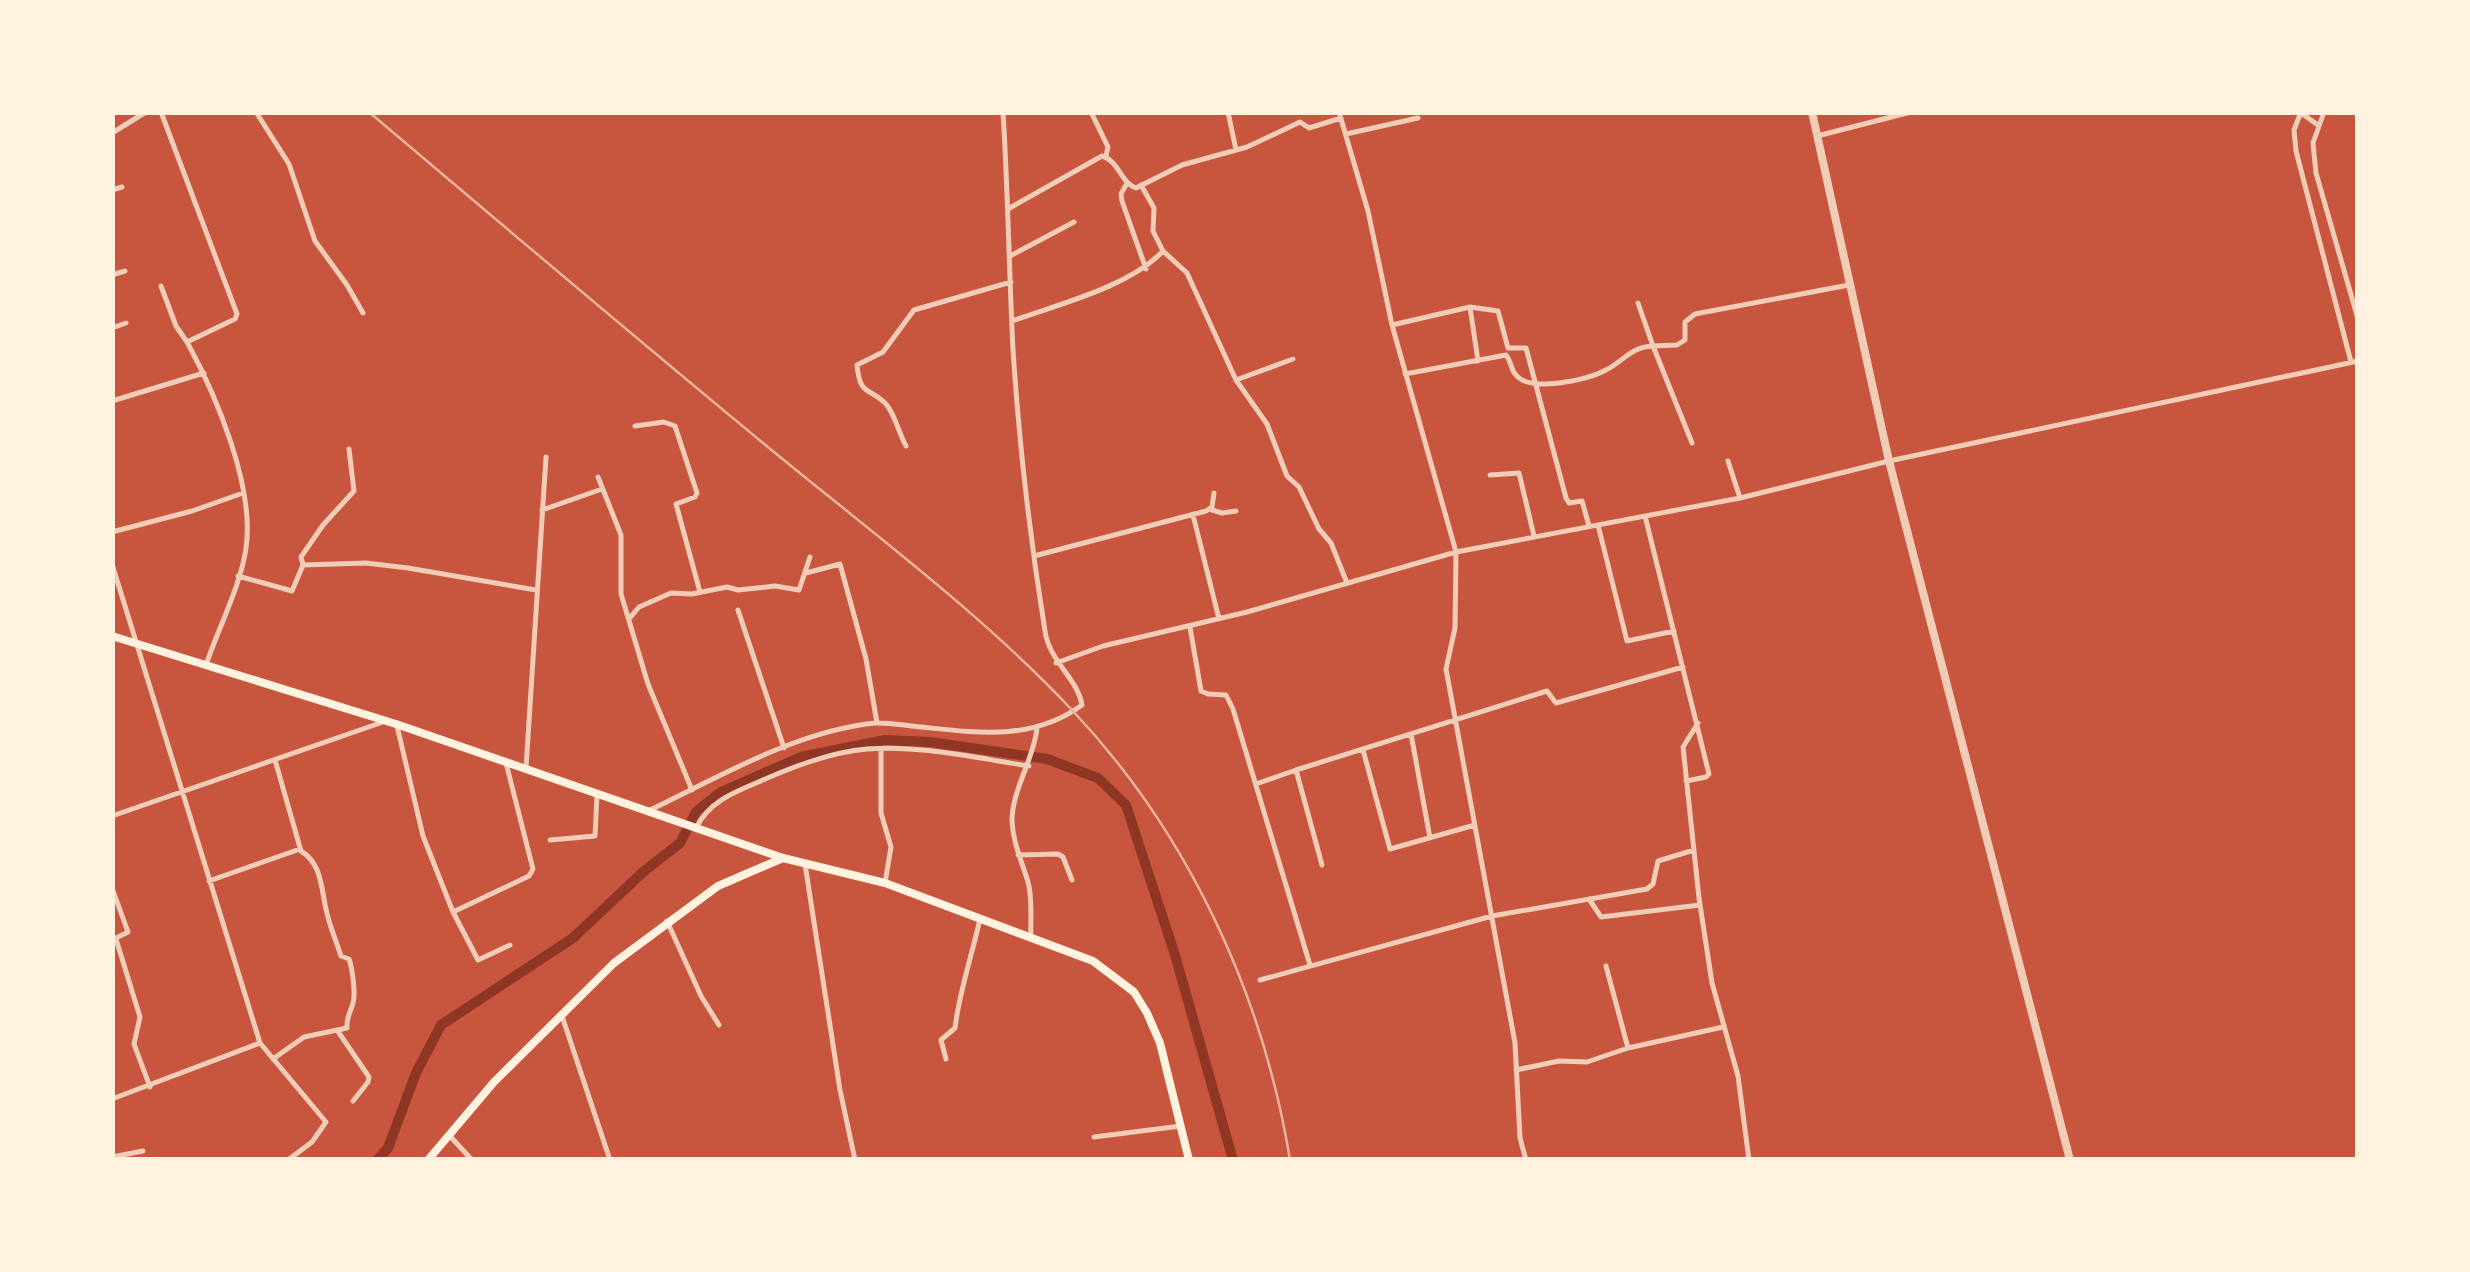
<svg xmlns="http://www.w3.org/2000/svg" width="2470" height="1272" viewBox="0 0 2470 1272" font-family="'Space Grotesk',sans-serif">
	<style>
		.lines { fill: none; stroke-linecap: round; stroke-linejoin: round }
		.canal { stroke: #8f3625; stroke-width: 10 }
		.minor { stroke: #f1ccb7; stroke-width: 5 }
		.tertiary { stroke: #f1ccb7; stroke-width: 8 }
		.secondary { stroke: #fff3e0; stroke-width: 8 }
		.rail { stroke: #e9b49f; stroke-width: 2.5 }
	</style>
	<rect width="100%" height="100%" fill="#c8553d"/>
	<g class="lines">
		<path class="canal" d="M377,1160L388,1148L416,1073L441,1025L573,938L643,872L680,843L696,812L721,792L801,757L885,740L930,742L1047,759L1098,778L1126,805L1175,955L1233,1160"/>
		<path class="minor" d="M161,112L237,314L235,319L187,342C216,395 255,487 246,548C241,585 218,629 206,665
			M256,112L289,164L315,241L347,285L363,313
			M1091,112L1108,147L1106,156
			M1228,112L1236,150
			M1339,112L1368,211L1392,325L1456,552L1455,628L1446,669L1515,1043L1520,1138L1526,1160
			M2301,112L2294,130L2296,151L2351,362
			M2324,112L2313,143L2316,173L2358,319
			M2301,113L2318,125
			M112,133L146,112
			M1346,134L1418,118
			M1817,136L1911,112
			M1127,183L1121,194L1122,201L1146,269
			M112,190L122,187
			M1008,209L1102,156C1119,161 1121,183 1136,188L1182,165L1247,147L1300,122L1309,128L1341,118
			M1163,251L1187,273L1236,380L1293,359
			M1010,256L1074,222
			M112,275L125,271
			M161,286L176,326L187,342
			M1638,303L1653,346L1677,345L1685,340V322L1695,314L1849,285
			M1470,307L1498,311L1508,348H1526L1566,498L1569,503L1582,501L1589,526
			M1012,321C1059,304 1129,287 1163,251L1153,231L1154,208L1141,185
			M1392,325L1470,307L1478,361
			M112,328L126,323
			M1405,374L1506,355C1511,361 1511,370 1516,375C1530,393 1588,380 1606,370C1624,361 1630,347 1653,346L1692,443
			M1236,380L1267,424L1287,476L1299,487L1319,529L1331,543L1347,583
			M112,401L204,373
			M635,426L664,422L675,426L697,493L695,497L676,504L700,592
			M906,446C899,434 894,411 884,402C868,387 860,396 857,365L883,352L914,310L1011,282
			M349,449L354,491L323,525L301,557L303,565L366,563L408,568L536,590
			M1728,461L1740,498
			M1490,475L1519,473L1534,536
			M598,477L621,535V594L648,684L692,790
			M1209,509L1222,513L1236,511
			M542,510L602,489
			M1193,515L1219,619
			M1645,516L1709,774L1706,777L1686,781
			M1598,525L1627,641L1674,631
			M112,532L192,511L243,493
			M1034,556L1206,511L1212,507L1214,493
			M112,564L260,1043
			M806,573L840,564L866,659L877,723
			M238,576L292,591L303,565
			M738,610L784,748
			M629,619L639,607L671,593L692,594L727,587L738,590L775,586L799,590L810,557
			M1190,627L1201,691L1208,694L1226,695L1233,709L1310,965
			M1056,663L1103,646L1247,612L1456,552L1740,498L1889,461L2358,361
			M1698,723L1683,747L1699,898L1712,983L1738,1076L1749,1160
			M397,726L423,836L453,912L529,876L533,869L506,763
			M1411,734L1430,838
			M881,750V813L891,847L885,883
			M1363,750L1390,849L1475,825
			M526,768L546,457
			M1296,770L1547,691L1556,703L1683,667
			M1256,784L1296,770L1322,865
			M648,811C719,777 796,731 875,723C890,722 906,726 921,727C978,733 1033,741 1082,705C1078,679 1049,661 1045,631C1030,538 1019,443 1013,350C1009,271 1008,191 1003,112
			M112,816L383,722
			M696,828C708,803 732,793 756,783C790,768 830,752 867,749C920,745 976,758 1029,766
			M550,840L595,836L597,794
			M1018,855L1058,854L1063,857L1072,880
			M805,864L840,1090L855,1160
			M209,881L300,849
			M112,888L128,932L112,940
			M1589,899L1601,917L1700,905
			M453,912L478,960L510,945
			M667,921L701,996L719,1025
			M1031,938C1030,920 1033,899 1028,882C1022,862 1013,843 1012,821C1012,790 1033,761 1037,729
			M116,939L140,1017L134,1044L150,1087
			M1606,966L1628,1048
			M1260,980L1492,916L1647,889L1653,884L1658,861L1694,850
			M562,1016L610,1160
			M337,1030L369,1077L368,1082L353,1101
			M273,1059L304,1037L347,1028C346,1018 350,1014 353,1003C356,994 352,967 349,959L341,956C336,940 329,925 326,909C321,888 322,864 301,851L275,760
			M946,1059L941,1040L955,1028C959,993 972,955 980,919
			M1516,1070L1559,1061L1587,1062L1628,1048L1723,1027
			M112,1099L260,1043L326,1122L312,1142L288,1160
			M449,1135L472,1160
			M1094,1137L1181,1126
			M112,1157L143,1151"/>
		<path class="tertiary" d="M1812,112L1889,461L2070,1160"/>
		<path class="secondary" d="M112,636L396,724L783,858L885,883L1093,961L1134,992L1147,1013L1160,1043L1189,1160
			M428,1160L494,1082L614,963L718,886L783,858"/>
		<path class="rail" d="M369,112C500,223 631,334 763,443C867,529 979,611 1072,710C1188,833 1263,994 1290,1160"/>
	</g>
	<rect width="2470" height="1272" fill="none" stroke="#fff3e0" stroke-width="230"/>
</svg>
